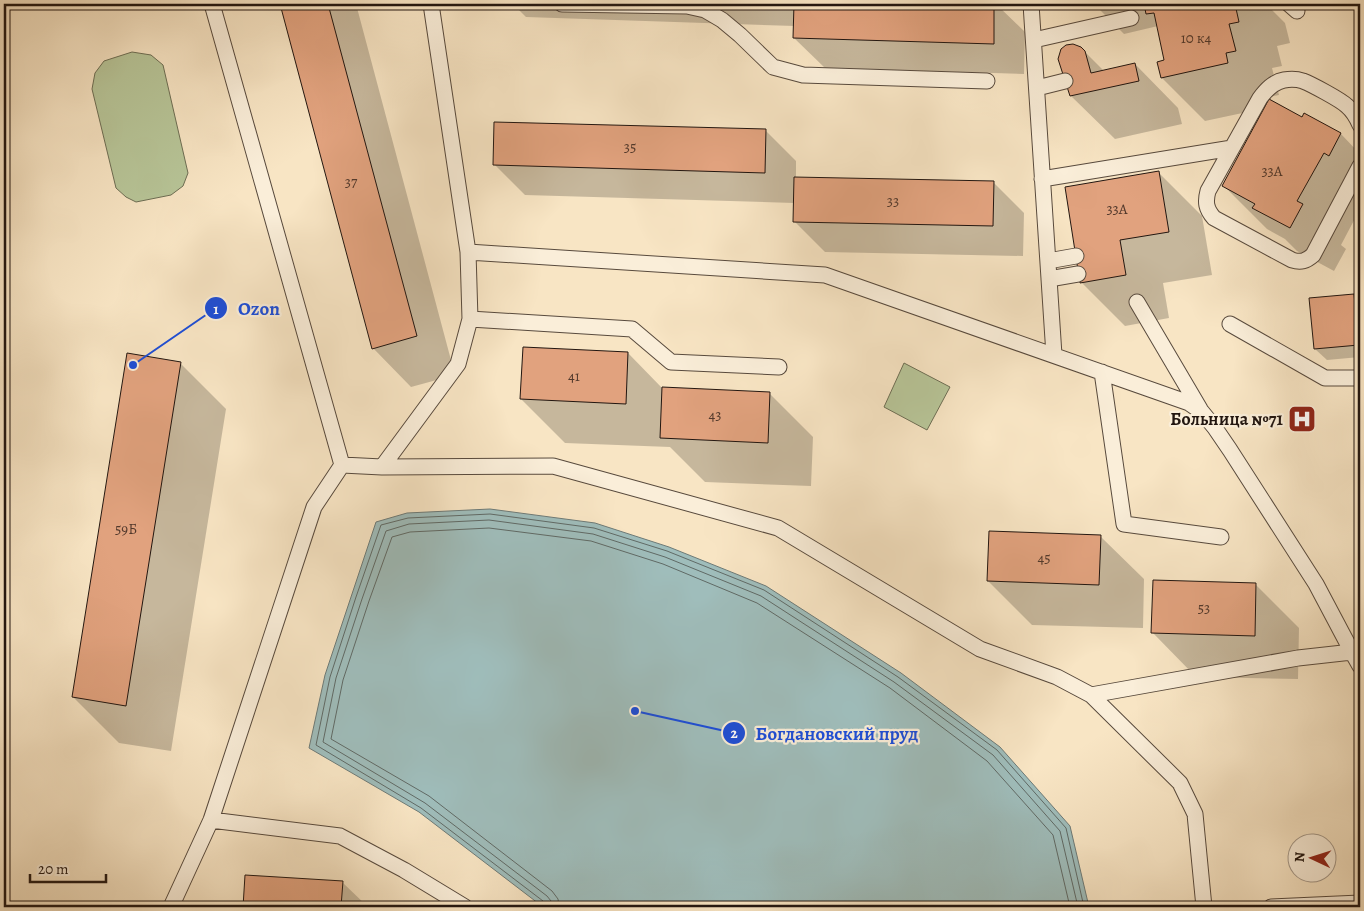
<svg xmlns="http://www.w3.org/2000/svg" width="1364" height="911" viewBox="0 0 1364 911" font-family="Alegreya,serif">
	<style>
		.green { fill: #b8c699; stroke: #6d6e54 }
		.water { fill: #9fbdbb; stroke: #6d7a77 }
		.shadow { fill: #0003 }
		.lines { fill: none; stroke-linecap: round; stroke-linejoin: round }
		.shore { stroke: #606a66; stroke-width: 1 }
		.building { fill: #e1a27e; stroke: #221610 }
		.service-casing { stroke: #584a3d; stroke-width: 17 }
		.service { stroke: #faeed9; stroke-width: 15 }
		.labels { text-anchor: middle; stroke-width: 4.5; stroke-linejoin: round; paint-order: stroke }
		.number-label { font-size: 15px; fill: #52392c }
		.poi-label { font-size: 18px; font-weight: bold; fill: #221610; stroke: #faeed9; text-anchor: end }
		.leader { fill: none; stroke: #1d4ed8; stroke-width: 2 }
		.callout-dot { fill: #1d4ed8; stroke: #faeed9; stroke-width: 2 }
		.mark-label { font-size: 15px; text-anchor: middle; font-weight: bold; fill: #fff }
		.callout-label { font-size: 19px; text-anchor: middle; font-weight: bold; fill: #1d4ed8; stroke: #faeed9; stroke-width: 4.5; stroke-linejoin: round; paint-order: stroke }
	</style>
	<rect width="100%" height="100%" fill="#f8e5c4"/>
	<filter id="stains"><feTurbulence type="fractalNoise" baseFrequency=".004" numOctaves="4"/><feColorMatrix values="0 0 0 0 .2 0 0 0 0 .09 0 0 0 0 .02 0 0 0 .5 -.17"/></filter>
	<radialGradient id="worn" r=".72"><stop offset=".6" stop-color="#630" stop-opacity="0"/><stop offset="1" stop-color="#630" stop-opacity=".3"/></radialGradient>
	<path class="green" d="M132,52L151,55L163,65L188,173L183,186L171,195L136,202L126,197L116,188L92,89L95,73L104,61Z
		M904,363L950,387L927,430L884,407Z"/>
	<path class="water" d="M490,509L595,523L669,547L766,586L901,673L1000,747L1070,826L1089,907H543L419,812L309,748L325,675L376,522L407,513Z"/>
	<path class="shadow" d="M281,4H356L455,375L411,387L373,348Z
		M513,4H996L1025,32L1024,74L825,68L794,38L795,26L526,17Z
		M1094,4H1266L1285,23L1290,43L1277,46L1282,66L1272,68L1279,95L1269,97L1270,101L1302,119L1305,115L1341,134L1360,154V209L1341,245L1346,249L1334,271L1297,251L1285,239L1267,229L1223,185L1266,108L1205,121L1162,78L1166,61L1158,26L1124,34Z
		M1081,48L1104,71L1135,64L1178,108L1182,124L1115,139L1071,96Z
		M766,131L796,161V178L993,182L1024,213L1023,256L825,252L794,221V203L525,195L495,165Z
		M1159,173L1202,216L1212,275L1163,283L1169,318L1125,326L1081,282Z
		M1353,295L1360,302V357L1327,360L1315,349Z
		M628,353L663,389L769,393L813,437L811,486L705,482L670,447L565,443L521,399Z
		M180,363L226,409L171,751L119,743L73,697Z
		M1100,536L1144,579L1143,628L1032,625L988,581Z
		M1255,584L1299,628L1298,679L1196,677L1153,633Z
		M246,876L342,882L368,907H245Z"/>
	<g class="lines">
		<path class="shore" d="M545,907V904L543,901L421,808L316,745L330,677L356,597L381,525L408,518L490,514L594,528L667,551L764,590L898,677L997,750L1066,828L1084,907
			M552,907L551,901L547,896L425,803L323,742L336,678L362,599L386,531L409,524L489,520L593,534L665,557L761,596L894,682L993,755L1060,831L1078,907
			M559,907L558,899L552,891L429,796L331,739L343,680L369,601L392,537L410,532L489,528L591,541L663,564L757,603L890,688L987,761L1053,835L1070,907"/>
	</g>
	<path class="building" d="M280,4H328L417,336L372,349Z
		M794,4H994V44L793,38Z
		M1144,4H1235L1239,22L1229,24L1236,51L1226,53L1228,63L1161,78L1157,62L1164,60L1154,13L1146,14Z
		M1073,44L1081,47L1085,51L1091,73L1135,63L1139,81L1070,96L1058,59L1061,49L1066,45Z
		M1269,99L1302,117L1304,113L1341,133L1329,156L1324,153L1297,201L1303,204L1290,228L1252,208L1255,204L1222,186Z
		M494,122L766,129L765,173L493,165Z
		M1159,171L1169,232L1120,240L1126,275L1080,283L1065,187Z
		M794,177L994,181L993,226L793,222Z
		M1354,294L1359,345L1314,349L1309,298Z
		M523,347L628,352L626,404L520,399Z
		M127,353L181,362L126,706L72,697Z
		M662,387L770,392L768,443L660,438Z
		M989,531L1101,535L1099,585L987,581Z
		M1153,580L1256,583L1255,636L1151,633Z
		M245,875L343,881L341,907H243Z"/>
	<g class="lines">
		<defs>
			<path id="service" d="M431,4L468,252L825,275L1189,403L1202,412L1215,428L1230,450L1316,584L1352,652L1360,666
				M562,4L687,6L705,10L722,20L740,35L773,67L803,75L987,81
				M1031,4L1054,355
				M1289,4L1297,11
				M1034,40L1131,18
				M1037,88L1065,81
				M1360,125C1357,118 1353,111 1347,106C1341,100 1311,84 1303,81C1297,79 1290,79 1284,80C1273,82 1266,90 1260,98L1208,191C1205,202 1206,209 1214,218L1292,260C1301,263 1306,261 1313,255L1360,166
				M1042,179L1232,148
				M1048,261L1076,256
				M1049,279L1078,274
				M1137,302L1200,409
				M470,319L632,329L671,362L779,367
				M1230,324L1325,378H1360
				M1102,372L1124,524L1221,537
				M342,465L382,467L553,466L778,528L980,649L1057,677L1091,695L1180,783L1195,814L1204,907
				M382,467L458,364L470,319L468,252
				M1091,695L1298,658L1352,652
				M211,820L340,836L404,870L465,907
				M171,907L211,820L314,507L342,465L212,4
				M1271,907L1360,903"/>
		</defs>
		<use href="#service" class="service-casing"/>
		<use href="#service" class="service"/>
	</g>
	<defs>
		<symbol id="hospital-square" viewBox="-11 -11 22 22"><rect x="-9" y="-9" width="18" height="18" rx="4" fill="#8f2418" stroke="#faeed9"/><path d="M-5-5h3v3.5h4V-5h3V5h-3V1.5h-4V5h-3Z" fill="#fff"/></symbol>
	</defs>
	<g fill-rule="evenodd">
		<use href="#hospital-square" x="1286" y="403" width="32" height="32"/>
	</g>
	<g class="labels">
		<g class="number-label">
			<text x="1196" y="43">10 к4</text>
			<text x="630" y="152">35</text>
			<text x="1272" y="176">33А</text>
			<text x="351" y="187">37</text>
			<text x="893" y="206">33</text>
			<text x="1117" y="214">33А</text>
			<text x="574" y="381">41</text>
			<text x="715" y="420">43</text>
			<text x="126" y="534">59Б</text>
			<text x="1044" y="563">45</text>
			<text x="1204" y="613">53</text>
		</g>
		<g class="poi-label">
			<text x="1283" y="425">Больница №71</text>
		</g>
	</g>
	<path class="leader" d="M133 365L216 308M635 711L734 733"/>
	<g class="callout-dot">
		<circle cx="133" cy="365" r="5"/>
		<circle cx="635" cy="711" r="5"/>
		<circle cx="216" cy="308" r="12"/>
		<circle cx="734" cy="733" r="12"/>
	</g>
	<g class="mark-label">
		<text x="216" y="314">1</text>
		<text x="734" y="738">2</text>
	</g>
	<g class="callout-label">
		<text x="259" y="315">Ozon</text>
		<text x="837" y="740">Богдановский пруд</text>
	</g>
	<rect width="1364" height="911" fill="none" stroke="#f8e5c4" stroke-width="20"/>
	<rect x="5" y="5" width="1354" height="901" fill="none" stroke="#221610" stroke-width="2.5"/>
	<rect x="10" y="10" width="1344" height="891" fill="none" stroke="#221610"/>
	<g transform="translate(1312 858) rotate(274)"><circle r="24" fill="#faeed9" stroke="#a49889"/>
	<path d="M0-4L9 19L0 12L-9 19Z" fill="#8f2418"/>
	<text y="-8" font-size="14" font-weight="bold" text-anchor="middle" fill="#221610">N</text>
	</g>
	<path d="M30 874v8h76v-8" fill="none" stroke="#221610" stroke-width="2.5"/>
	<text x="38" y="874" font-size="15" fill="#221610" stroke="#faeed9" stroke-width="4" paint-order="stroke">20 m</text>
	<rect width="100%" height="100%" filter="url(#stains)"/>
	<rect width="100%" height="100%" fill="url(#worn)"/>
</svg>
